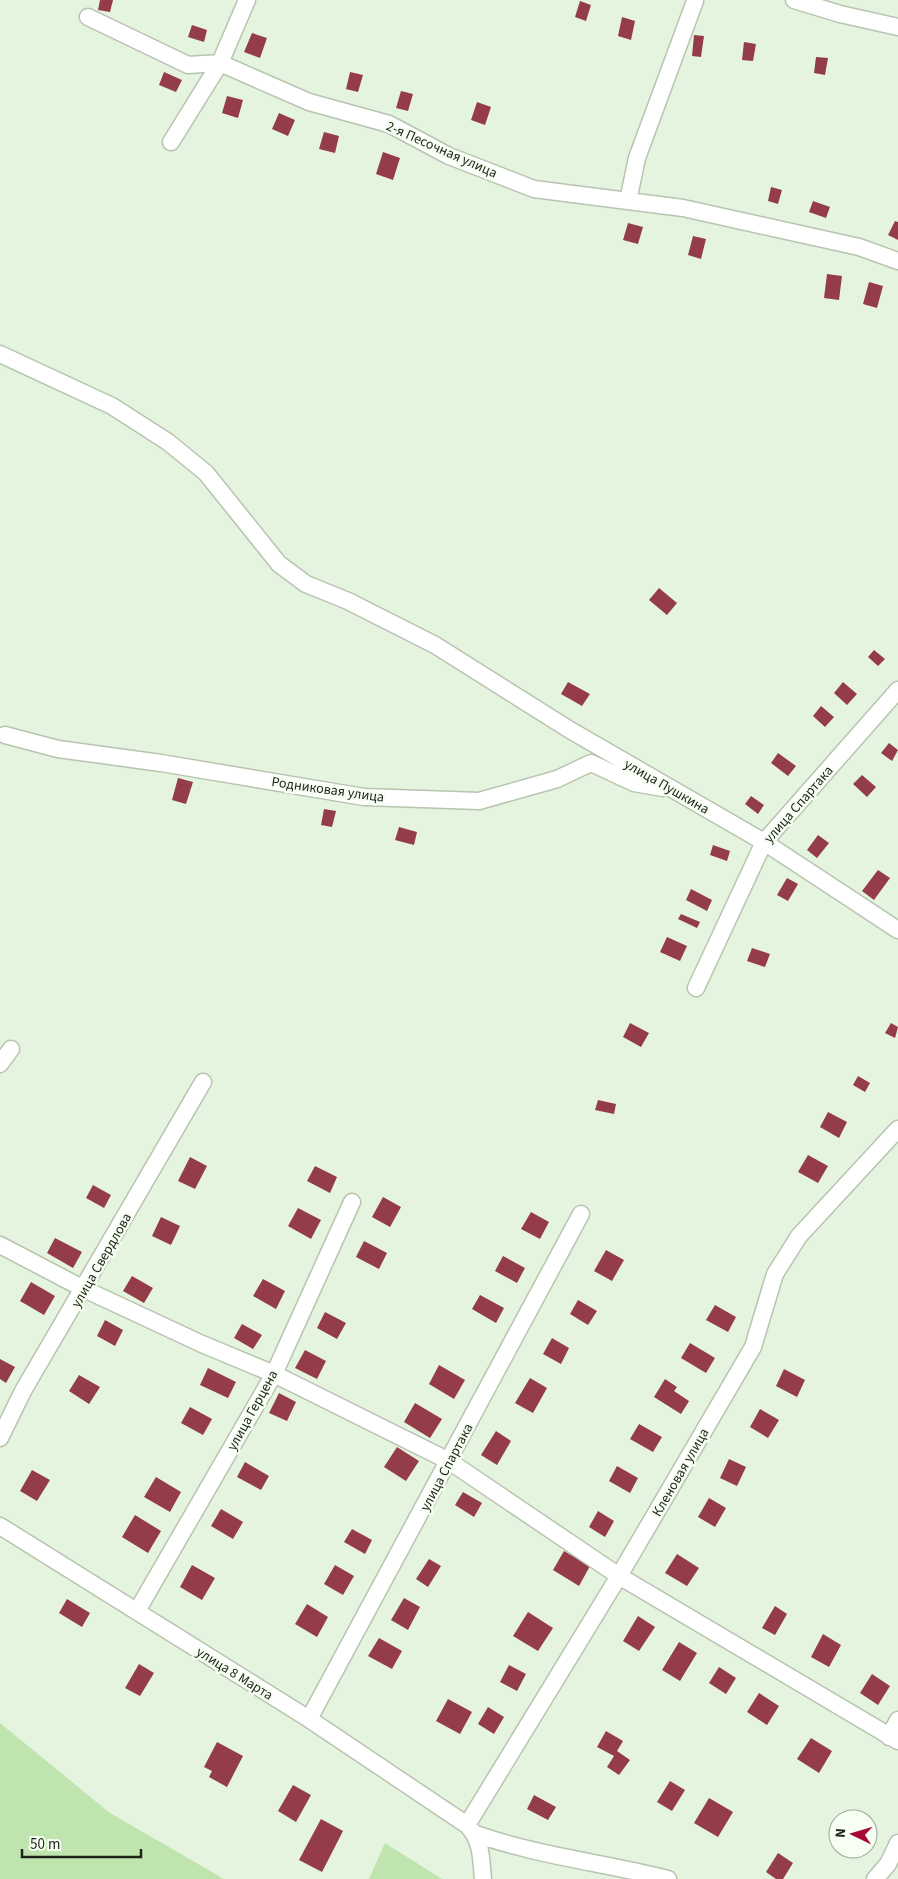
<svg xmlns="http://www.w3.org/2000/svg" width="898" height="1879" viewBox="0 0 898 1879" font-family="'Source Sans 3',sans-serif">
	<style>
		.green { fill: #c0e4ae }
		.building { fill: #943d49 }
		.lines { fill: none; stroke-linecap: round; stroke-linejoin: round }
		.minor-casing { stroke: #b7c4b0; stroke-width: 19 }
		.minor { stroke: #fff; stroke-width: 16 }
		.labels { text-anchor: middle; stroke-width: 5; stroke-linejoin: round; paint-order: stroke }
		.street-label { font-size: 14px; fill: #1e231b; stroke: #f6fff2 }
	</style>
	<rect width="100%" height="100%" fill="#e5f4df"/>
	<path class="green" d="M0,1723L110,1813L224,1879H0Z
		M385,1843L442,1879H369Z"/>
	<path class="building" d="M100,0H113L110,12L98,10Z
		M580,1L591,5L586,21L575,17Z
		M622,17L635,21L631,40L618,36Z
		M192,25L207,30L204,42L188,37Z
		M252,33L267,38L260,58L244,52Z
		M694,35L704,36L701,57L692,56Z
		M744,42L756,44L753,61L742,60Z
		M816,57L828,58L825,75L814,73Z
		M164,72L182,80L176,92L159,85Z
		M350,72L363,75L358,92L346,89Z
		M401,91L413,94L408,111L396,108Z
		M227,96L243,100L238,118L222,113Z
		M477,102L491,107L485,125L471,120Z
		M279,113L295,120L288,136L272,129Z
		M324,132L339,136L335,153L319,149Z
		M383,152L400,158L393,180L376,174Z
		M771,187L782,190L778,204L768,201Z
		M813,201L830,207L826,218L809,212Z
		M895,221L898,222V240L888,235Z
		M628,223L643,227L638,244L623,240Z
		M693,236L706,239L701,259L688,255Z
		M827,274L842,276L839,300L824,298Z
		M869,282L883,286L877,308L863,304Z
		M659,588L677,603L667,615L649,600Z
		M874,650L885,659L878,666L868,657Z
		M568,682L590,694L582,706L561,694Z
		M843,682L857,694L847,705L834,693Z
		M821,706L834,717L825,727L813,716Z
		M889,743L898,750L892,761L881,753Z
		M778,753L796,766L788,776L771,763Z
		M862,775L876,787L867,797L853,784Z
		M178,778L193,782L186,804L172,800Z
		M751,796L764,805L758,814L745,804Z
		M324,809L336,811L332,827L321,825Z
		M399,827L417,832L414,845L395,840Z
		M818,835L829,843L817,858L807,850Z
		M713,845L730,851L727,861L710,855Z
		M878,870L890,878L874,900L862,891Z
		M787,878L798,884L788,901L777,895Z
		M691,889L712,900L707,911L686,900Z
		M681,914L700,922L697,928L678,919Z
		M667,937L687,946L680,961L660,952Z
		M752,948L770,954L765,967L747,961Z
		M630,1023L649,1033L641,1047L623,1037Z
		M891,1023L898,1027L895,1038L885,1033Z
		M858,1076L870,1083L865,1092L853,1085Z
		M598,1100L616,1104L614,1114L595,1110Z
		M828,1112L847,1122L839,1138L820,1127Z
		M808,1155L828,1166L818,1183L798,1172Z
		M190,1157L207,1166L195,1189L178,1181Z
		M315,1166L337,1177L330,1193L307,1181Z
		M93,1185L111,1195L104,1208L86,1198Z
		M383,1197L401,1207L390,1227L372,1217Z
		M298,1208L321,1220L311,1239L288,1226Z
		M531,1212L549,1222L540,1239L521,1229Z
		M161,1217L180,1226L171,1245L152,1236Z
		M55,1238L82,1252L73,1268L47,1253Z
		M364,1241L387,1253L379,1269L356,1257Z
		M606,1250L624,1260L612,1281L594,1271Z
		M503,1256L525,1268L517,1283L495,1271Z
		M132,1276L153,1288L144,1303L123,1291Z
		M263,1279L285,1291L276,1309L253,1296Z
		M31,1282L55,1296L44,1315L20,1301Z
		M480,1295L504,1308L496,1323L472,1309Z
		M578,1300L597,1311L588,1325L570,1314Z
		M715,1305L736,1317L728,1332L706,1320Z
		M325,1312L346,1323L337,1339L317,1328Z
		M105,1320L123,1330L115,1346L97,1336Z
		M242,1324L262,1335L253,1349L234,1338Z
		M552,1338L569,1348L561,1364L543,1354Z
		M690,1343L715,1358L706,1373L681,1358Z
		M305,1350L326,1361L317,1379L295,1368Z
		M0,1359L15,1367L6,1383L0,1379Z
		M439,1365L465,1380L454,1399L429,1384Z
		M208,1368L236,1382L228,1398L200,1385Z
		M784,1369L805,1380L797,1397L776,1386Z
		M79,1375L100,1387L89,1404L69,1391Z
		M530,1378L547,1388L533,1413L515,1403Z
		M665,1379L677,1387L674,1391L689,1401L681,1414L654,1397Z
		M279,1393L296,1402L287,1421L269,1413Z
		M415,1403L442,1419L430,1438L404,1422Z
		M190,1407L212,1419L203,1435L181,1423Z
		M760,1409L779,1420L768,1438L750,1427Z
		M639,1424L662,1437L653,1452L630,1439Z
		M496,1431L511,1441L497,1465L481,1455Z
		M397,1447L419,1461L406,1481L384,1467Z
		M729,1459L746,1467L737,1486L720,1478Z
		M245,1462L269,1476L261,1490L237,1477Z
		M617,1466L638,1478L630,1493L609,1481Z
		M32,1470L50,1480L37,1501L20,1491Z
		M156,1477L181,1492L170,1512L144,1497Z
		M463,1492L482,1503L474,1517L455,1505Z
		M709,1498L726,1508L715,1527L698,1517Z
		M221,1509L243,1522L233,1539L211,1526Z
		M598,1511L614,1521L605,1537L589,1527Z
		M135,1515L161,1531L148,1553L122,1537Z
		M352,1529L372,1540L365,1554L344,1542Z
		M564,1551L590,1566L579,1586L553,1570Z
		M677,1554L699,1568L687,1586L665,1573Z
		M429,1559L441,1566L428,1587L416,1579Z
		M192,1565L215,1578L202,1600L180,1587Z
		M335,1565L354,1576L343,1595L324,1584Z
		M404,1598L420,1607L408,1630L391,1620Z
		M67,1599L90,1613L82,1627L59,1613Z
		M307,1604L328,1617L317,1637L295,1624Z
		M775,1606L787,1614L775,1635L762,1628Z
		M528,1612L553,1628L538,1651L513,1636Z
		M638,1616L655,1627L639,1651L623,1641Z
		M823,1634L841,1645L829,1667L811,1657Z
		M379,1638L402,1651L392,1669L368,1656Z
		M679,1642L697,1653L680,1681L662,1670Z
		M139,1664L154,1673L140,1696L125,1688Z
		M509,1665L526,1674L517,1691L500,1682Z
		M719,1667L736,1678L726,1694L709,1683Z
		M872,1674L890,1686L878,1705L860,1693Z
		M759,1693L779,1706L767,1725L747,1712Z
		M448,1699L472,1712L460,1734L436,1721Z
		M488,1707L504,1717L494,1734L478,1724Z
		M606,1731L623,1741L617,1751L630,1760L619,1775L607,1767L614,1756L597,1747Z
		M811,1738L832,1751L819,1773L797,1759Z
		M217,1742L243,1756L227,1787L209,1777L212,1771L204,1767Z
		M670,1781L685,1790L672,1811L657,1802Z
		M293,1785L311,1795L296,1822L278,1811Z
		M534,1795L556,1807L548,1820L527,1809Z
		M709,1798L733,1812L718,1837L694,1823Z
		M321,1819L343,1831L322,1872L299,1860Z
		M778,1853L793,1863L783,1879H776L766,1872Z"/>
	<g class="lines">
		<defs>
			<path id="minor" d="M794,0L840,14L898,27
				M88,17L188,65L220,63L309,102L389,124L449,156L534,189L683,208L859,247L898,261
				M171,142L220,63L247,0
				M628,201L637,158L695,1
				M0,354L112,406L168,442L206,473L279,564L306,584L348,601L435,645L570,730L764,842L898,930
				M5,735L58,749L161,763L364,797L479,801L557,779L591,763L634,783L663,788
				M696,988L764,842L898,690
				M0,1064L11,1049
				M0,1245L84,1289L202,1344L274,1374L449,1461L619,1576L898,1741
				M0,1438L23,1391L203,1082
				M0,1526L309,1719L467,1825C482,1840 481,1859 483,1879
				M137,1611L274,1374L352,1202
				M309,1719L581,1214
				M889,1737L898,1720
				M467,1825L619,1576L753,1347L775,1274L799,1236L898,1129
				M476,1834C538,1856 605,1863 668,1879
				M875,1879L888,1864L898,1843"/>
		</defs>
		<use href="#minor" class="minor-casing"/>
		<use href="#minor" class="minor"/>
	</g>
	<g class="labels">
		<g class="street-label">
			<text transform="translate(442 149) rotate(24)" y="5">2-я Песочная улица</text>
			<text transform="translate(667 786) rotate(30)" y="5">улица Пушкина</text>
			<text transform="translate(328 789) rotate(8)" y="5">Родниковая улица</text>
			<text transform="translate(798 804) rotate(-49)" y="5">улица Спартака</text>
			<text transform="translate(101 1260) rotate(-60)" y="5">улица Свердлова</text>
			<text transform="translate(252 1410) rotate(-61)" y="5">улица Герцена</text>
			<text transform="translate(446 1467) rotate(-62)" y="5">улица Спартака</text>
			<text transform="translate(680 1472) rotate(-60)" y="5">Кленовая улица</text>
			<text transform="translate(235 1673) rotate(32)" y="5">улица 8 Марта</text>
		</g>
	</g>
	<g transform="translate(853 1834) rotate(275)"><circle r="24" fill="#f6fff2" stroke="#a0a79c"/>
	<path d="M0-4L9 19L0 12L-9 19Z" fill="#a40938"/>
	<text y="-8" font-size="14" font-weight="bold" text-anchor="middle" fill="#1e231b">N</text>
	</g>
	<path d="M22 1849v8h119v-8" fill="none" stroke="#1e231b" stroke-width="2.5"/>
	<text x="30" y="1849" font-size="15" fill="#1e231b" stroke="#f6fff2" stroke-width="4" paint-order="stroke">50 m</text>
</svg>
